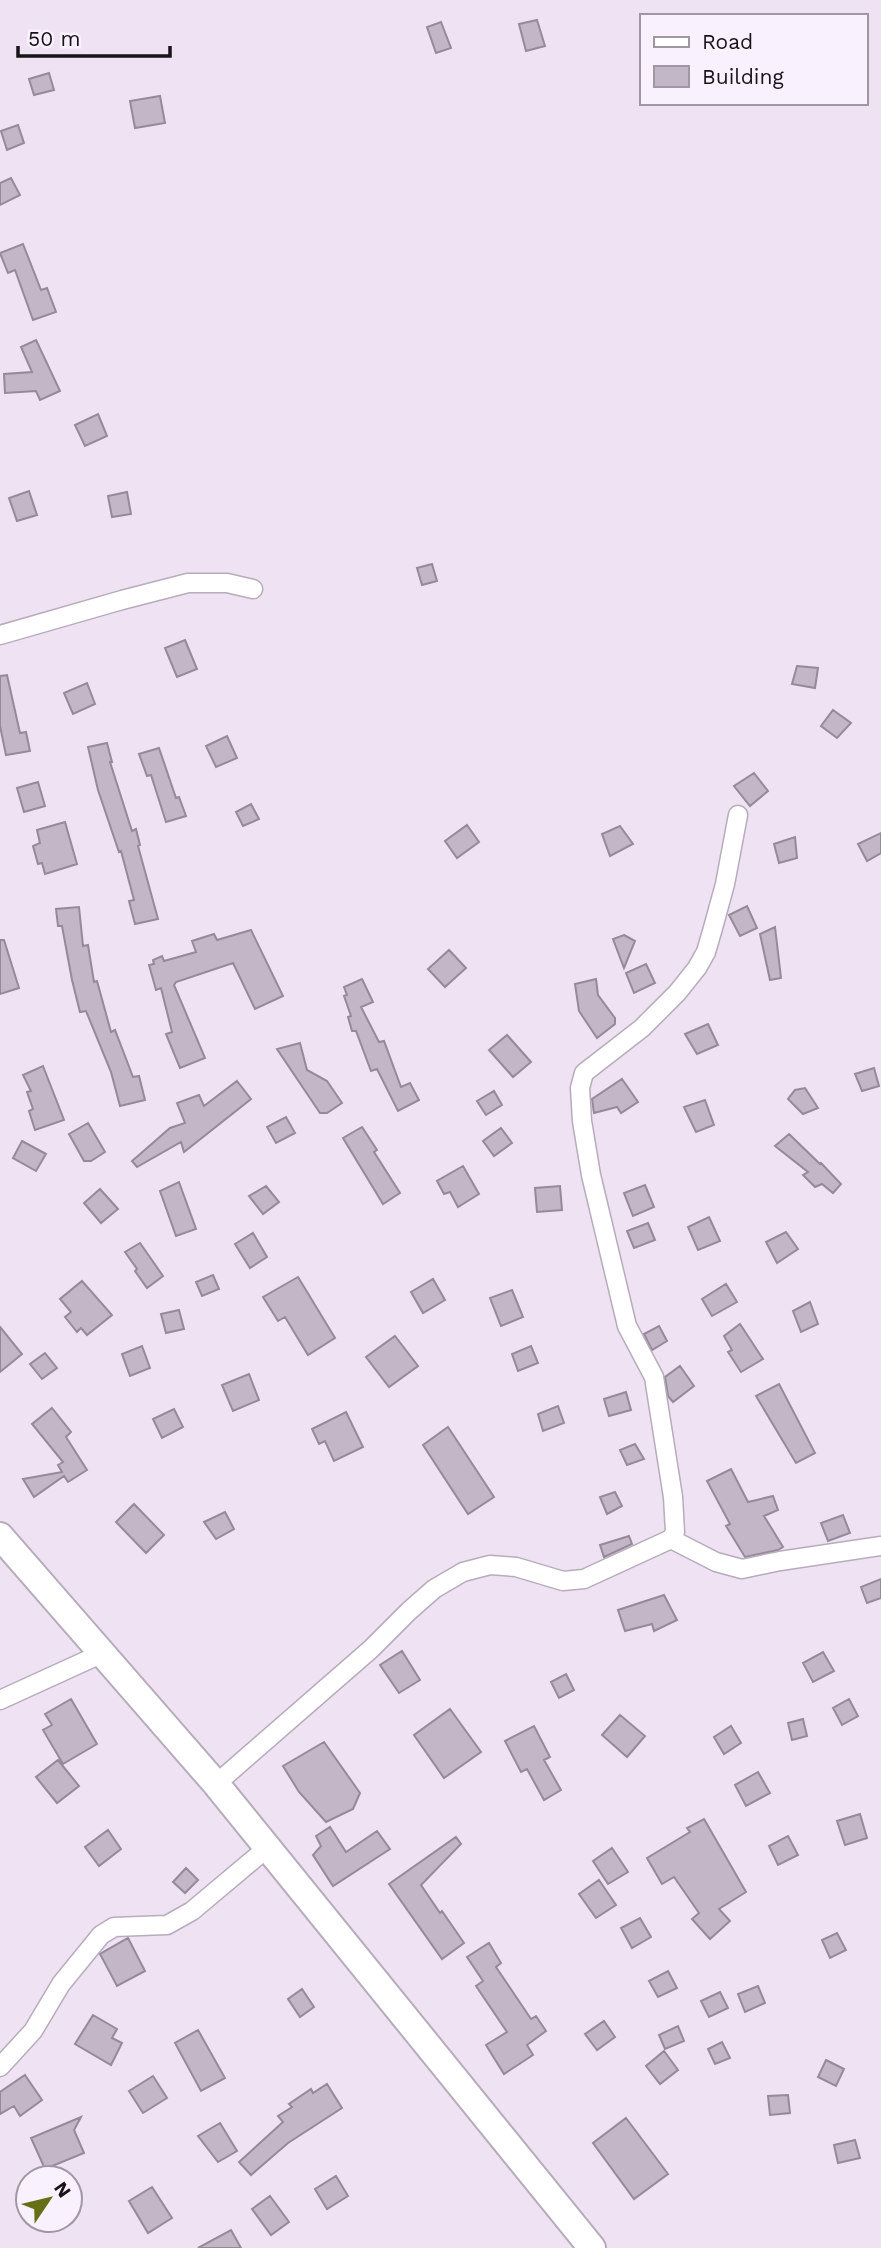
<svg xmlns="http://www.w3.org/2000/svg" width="881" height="2248" viewBox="0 0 881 2248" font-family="'Work Sans',sans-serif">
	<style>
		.building { fill: #c2b6c7; stroke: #958a9a; stroke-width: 2 }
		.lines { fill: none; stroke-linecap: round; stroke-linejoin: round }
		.street-casing { stroke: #b7acbc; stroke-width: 21 }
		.secondary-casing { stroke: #b7acbc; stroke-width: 30 }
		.street { stroke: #fff; stroke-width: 18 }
		.secondary { stroke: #fff; stroke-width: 26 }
	</style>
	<rect width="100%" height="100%" fill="#eee2f3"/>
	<path class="building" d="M537,20L545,46L526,51L519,24Z
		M441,22L451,48L436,53L427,27Z
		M49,73L54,90L34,95L29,79Z
		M160,96L165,123L135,128L130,101Z
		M18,125L24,143L7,150L1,131Z
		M11,178L20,195L0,205V183Z
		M23,244L41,290L47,288L56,312L33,320L15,270L8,273L0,253Z
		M36,340L60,391L40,400L36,391L5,393L4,374L32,372L21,347Z
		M98,414L107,436L85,446L75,425Z
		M29,491L37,515L17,521L9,498Z
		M127,492L131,514L112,517L108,496Z
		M432,564L437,581L422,585L417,568Z
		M185,640L197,669L177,677L165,648Z
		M797,666L818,668L815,688L792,684Z
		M7,675L20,733L26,732L30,751L6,755L0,726V676Z
		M87,683L95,704L73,714L64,693Z
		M833,710L851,723L837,738L821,726Z
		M227,736L237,758L216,767L206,746Z
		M107,743L112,762H110L132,831L136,829L140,845L138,846L158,919L135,924L129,901L134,900L121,851L119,852L98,790L88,747Z
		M159,748L176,798L179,797L186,816L166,822L151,775L147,776L139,754Z
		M754,773L768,791L750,806L734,786Z
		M38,782L45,806L24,812L17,788Z
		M251,804L259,819L243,826L236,812Z
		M65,822L77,864L45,874L42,863L38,864L33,846L40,843L37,830Z
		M467,825L479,842L457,858L445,841Z
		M620,826L633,844L610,856L602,834Z
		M881,833V853L867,861L858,844Z
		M795,837L797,858L779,863L774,844Z
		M747,906L757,928L740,936L729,915Z
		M79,907L83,946L88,945L94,982L97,981L111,1032L115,1030L133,1077L139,1076L145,1100L120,1106L111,1072L86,1011L80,1012L72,980L62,926H58L56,909Z
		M775,927L781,978L770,980L760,934Z
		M251,930L283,996L255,1009L233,963L176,982L174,985L205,1058L180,1068L166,1034L172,1032L161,988L156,990L149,965L154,964L153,960L162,956L164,961L196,952L192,941L214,934L217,940Z
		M624,935L635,941L624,968L613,939Z
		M0,940H4L19,988L0,994Z
		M449,950L466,968L445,987L428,969Z
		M646,964L655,983L634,993L626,973Z
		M362,979L373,1002L361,1007L379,1042L384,1041L401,1087L410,1083L419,1100L398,1111L377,1069L371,1071L356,1031H352L348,1017L351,1016L344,996L347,995L344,987Z
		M596,979L598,995L615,1018V1024L597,1038L579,1011L575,984Z
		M708,1024L718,1045L697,1054L685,1034Z
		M507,1035L531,1062L513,1077L489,1050Z
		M300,1043L307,1070L327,1081L342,1103L327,1113H320L277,1049Z
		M43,1066L64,1120L35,1130L29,1111L33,1109L27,1092L31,1091L23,1075Z
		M874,1068L879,1086L862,1091L855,1074Z
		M622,1079L638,1102L621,1113L617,1107L594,1113L592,1099Z
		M237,1081L251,1099L184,1152L181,1142L137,1167L132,1161L170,1128L185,1123L177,1103L199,1095L204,1106Z
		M805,1088L818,1108L803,1114L788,1099L795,1090Z
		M494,1091L502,1105L486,1115L477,1101Z
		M705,1100L714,1125L696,1132L684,1107Z
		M286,1117L295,1133L276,1143L267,1127Z
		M88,1123L105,1152L91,1161H84L69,1134Z
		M362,1127L377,1150L374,1152L400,1193L383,1204L343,1138Z
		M501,1128L512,1143L494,1156L483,1141Z
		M789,1134L820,1164L821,1163L841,1184L833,1193L822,1184L815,1187L803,1175L808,1172L775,1146Z
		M22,1141L46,1154L36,1171L13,1158Z
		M463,1166L479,1194L458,1207L450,1192L444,1194L437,1181Z
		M179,1182L196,1229L176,1236L160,1191Z
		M645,1185L654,1207L633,1216L624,1193Z
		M266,1186L279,1202L263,1214L249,1196Z
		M560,1186L562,1210L537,1212L535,1188Z
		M100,1189L118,1209L101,1223L84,1203Z
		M709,1217L720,1241L698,1250L688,1227Z
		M648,1223L655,1240L634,1248L627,1231Z
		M786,1232L798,1249L777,1263L766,1242Z
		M253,1233L267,1257L250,1268L235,1244Z
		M140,1243L163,1276L147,1288L135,1271L137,1269L125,1252Z
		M213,1275L219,1289L202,1296L196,1282Z
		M298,1277L335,1338L308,1355L285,1317L278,1321L263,1297Z
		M433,1279L445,1300L423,1313L411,1292Z
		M82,1281L112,1315L87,1335L81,1328L77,1332L65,1317L71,1312L60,1299Z
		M726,1284L737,1302L712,1316L702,1299Z
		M512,1290L523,1317L501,1326L490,1298Z
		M810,1302L818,1324L801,1332L793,1311Z
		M179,1310L184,1329L166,1333L161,1314Z
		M740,1324L763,1359L741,1372L728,1352L732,1350L724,1336Z
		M659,1326L667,1341L652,1350L644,1334Z
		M0,1327L22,1354L0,1372Z
		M395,1336L418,1366L389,1387L366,1357Z
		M142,1346L150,1368L130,1376L122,1354Z
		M531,1346L538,1363L518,1371L512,1354Z
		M45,1353L57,1368L42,1379L30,1364Z
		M680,1366L694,1386L673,1402L668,1396L665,1377Z
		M249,1374L259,1400L233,1411L222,1385Z
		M779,1384L815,1453L796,1463L756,1396Z
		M626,1392L631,1410L609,1416L604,1399Z
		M558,1406L564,1423L543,1431L538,1414Z
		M52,1408L71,1432L66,1437L87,1470L68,1482L64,1476L34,1497L23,1479L62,1472L58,1465L63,1462L32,1424Z
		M174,1409L183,1427L162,1438L153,1419Z
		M346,1412L363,1447L334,1461L325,1441L319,1444L312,1429Z
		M448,1427L494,1497L468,1514L423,1445Z
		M635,1444L644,1459L627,1465L620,1450Z
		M731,1469L748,1502L773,1496L778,1510L764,1516L783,1547L778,1550L745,1557L726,1526L730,1524L707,1481Z
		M615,1492L622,1506L607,1514L600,1497Z
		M134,1504L164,1535L146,1553L116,1522Z
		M225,1512L234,1529L216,1539L204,1522Z
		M843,1515L850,1533L828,1541L821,1523Z
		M629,1536L632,1544L604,1557L600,1545Z
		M881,1579V1598L867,1603L861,1587Z
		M664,1595L677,1620L654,1631L652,1624L625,1631L618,1610Z
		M402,1651L420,1680L399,1693L380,1665Z
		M823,1652L834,1671L813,1682L803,1663Z
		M566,1674L574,1690L559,1698L551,1682Z
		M71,1699L97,1744L63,1764L43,1730L52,1725L45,1714Z
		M849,1699L858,1716L842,1725L833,1708Z
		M450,1709L481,1752L444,1778L414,1735Z
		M620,1715L645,1736L627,1757L602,1735Z
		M803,1719L807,1736L792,1740L788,1723Z
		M534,1726L550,1757L544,1760L561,1790L544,1800L527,1769L521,1772L505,1741Z
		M731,1726L741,1743L724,1754L714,1737Z
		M324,1742L360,1793L353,1809L326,1822L299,1792L283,1766Z
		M58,1760L79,1786L57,1803L36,1777Z
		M758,1772L770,1793L746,1806L735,1785Z
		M860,1814L867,1838L845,1845L837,1821Z
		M704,1819L746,1892L719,1909L730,1921L710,1939L692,1919L699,1913L674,1877L662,1884L647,1858L690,1832L687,1828Z
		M330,1827L346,1852L377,1831L390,1849L333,1886L313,1855L321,1846L316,1836Z
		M108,1830L121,1849L99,1866L85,1847Z
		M788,1836L798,1855L778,1865L769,1846Z
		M456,1837L461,1844L421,1885L440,1913L442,1911L464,1943L442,1959L389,1884Z
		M612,1848L628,1872L608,1884L593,1861Z
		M186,1868L198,1880L185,1893L173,1882Z
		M599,1880L616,1905L596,1918L579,1894Z
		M640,1918L651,1937L632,1948L621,1928Z
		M837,1933L846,1950L830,1958L822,1940Z
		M128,1938L145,1971L117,1986L100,1954Z
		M489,1943L501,1963L496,1967L531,2019L536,2016L546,2031L527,2045L533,2055L504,2074L486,2045L507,2032L476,1986L483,1981L467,1957Z
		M668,1971L677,1988L658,1997L649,1981Z
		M758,1986L765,2003L745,2012L738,1994Z
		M302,1989L314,2007L300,2017L288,1999Z
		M720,1992L728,2008L709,2017L701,2001Z
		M93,2015L117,2029L112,2038L122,2043L111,2065L75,2044Z
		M604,2021L615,2037L597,2050L585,2034Z
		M678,2026L684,2041L665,2049L659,2035Z
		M198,2030L225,2078L201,2091L175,2043Z
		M722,2042L730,2058L715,2064L708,2049Z
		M664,2051L678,2070L660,2084L646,2066Z
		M826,2060L844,2069L836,2086L818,2077Z
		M25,2075L42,2100L20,2116L14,2106L0,2114V2092Z
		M153,2076L167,2098L143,2113L129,2091Z
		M327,2084L342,2108L288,2143L251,2175L239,2162L283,2122L278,2116L292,2107L289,2104L311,2089L313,2093Z
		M788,2095L790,2113L770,2115L768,2096Z
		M81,2117L74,2130L84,2153L45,2169L31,2138Z
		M626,2118L668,2174L634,2199L593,2143Z
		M220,2123L237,2151L218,2162L198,2136Z
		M855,2140L860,2158L838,2163L834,2145Z
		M336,2176L348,2196L327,2209L315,2189Z
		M152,2187L172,2218L148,2233L129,2201Z
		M270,2196L289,2222L271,2235L252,2209Z
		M231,2230L241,2248H198Z"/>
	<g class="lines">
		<defs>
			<path id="street" d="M0,635L122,600L188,583H227L253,589
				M671,1539L675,1532L673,1497L654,1377L627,1326L591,1175L582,1121L580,1088L584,1073L642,1028L677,993L697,968L706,952L713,928L725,884L738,815
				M0,1700L103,1653
				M216,1784L371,1649L409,1611L434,1589L463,1572L490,1565L516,1567L563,1581L584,1579L671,1539L716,1562L742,1569L780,1561L881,1546
				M0,2067L33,2031L61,1984L101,1935L114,1927L167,1925L192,1911L267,1848"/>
			<path id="secondary" d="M0,1536L216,1784L592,2248"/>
		</defs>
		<use href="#street" class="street-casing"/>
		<use href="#secondary" class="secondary-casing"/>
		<use href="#street" class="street"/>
		<use href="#secondary" class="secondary"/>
	</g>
	<rect x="640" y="14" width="228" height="91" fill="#faf1fe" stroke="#9f98a2" stroke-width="2"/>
	<rect x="654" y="37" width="35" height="10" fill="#ffffff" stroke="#9f98a2" stroke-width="2"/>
	<text x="702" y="49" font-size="21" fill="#171319">Road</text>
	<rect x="654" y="66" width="35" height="21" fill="#c2b6c7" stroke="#9f98a2" stroke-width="2"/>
	<text x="702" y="84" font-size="21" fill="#171319">Building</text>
	<g transform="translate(49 2199) rotate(55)"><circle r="33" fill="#faf1fe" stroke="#9f98a2" stroke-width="2"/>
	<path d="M0-5L12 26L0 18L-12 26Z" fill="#676f16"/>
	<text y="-10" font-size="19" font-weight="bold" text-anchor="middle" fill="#171319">N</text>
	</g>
	<path d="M18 46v10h152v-10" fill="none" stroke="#171319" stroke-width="3.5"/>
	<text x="28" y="46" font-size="21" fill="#171319" stroke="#faf1fe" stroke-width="5" paint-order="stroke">50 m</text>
</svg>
